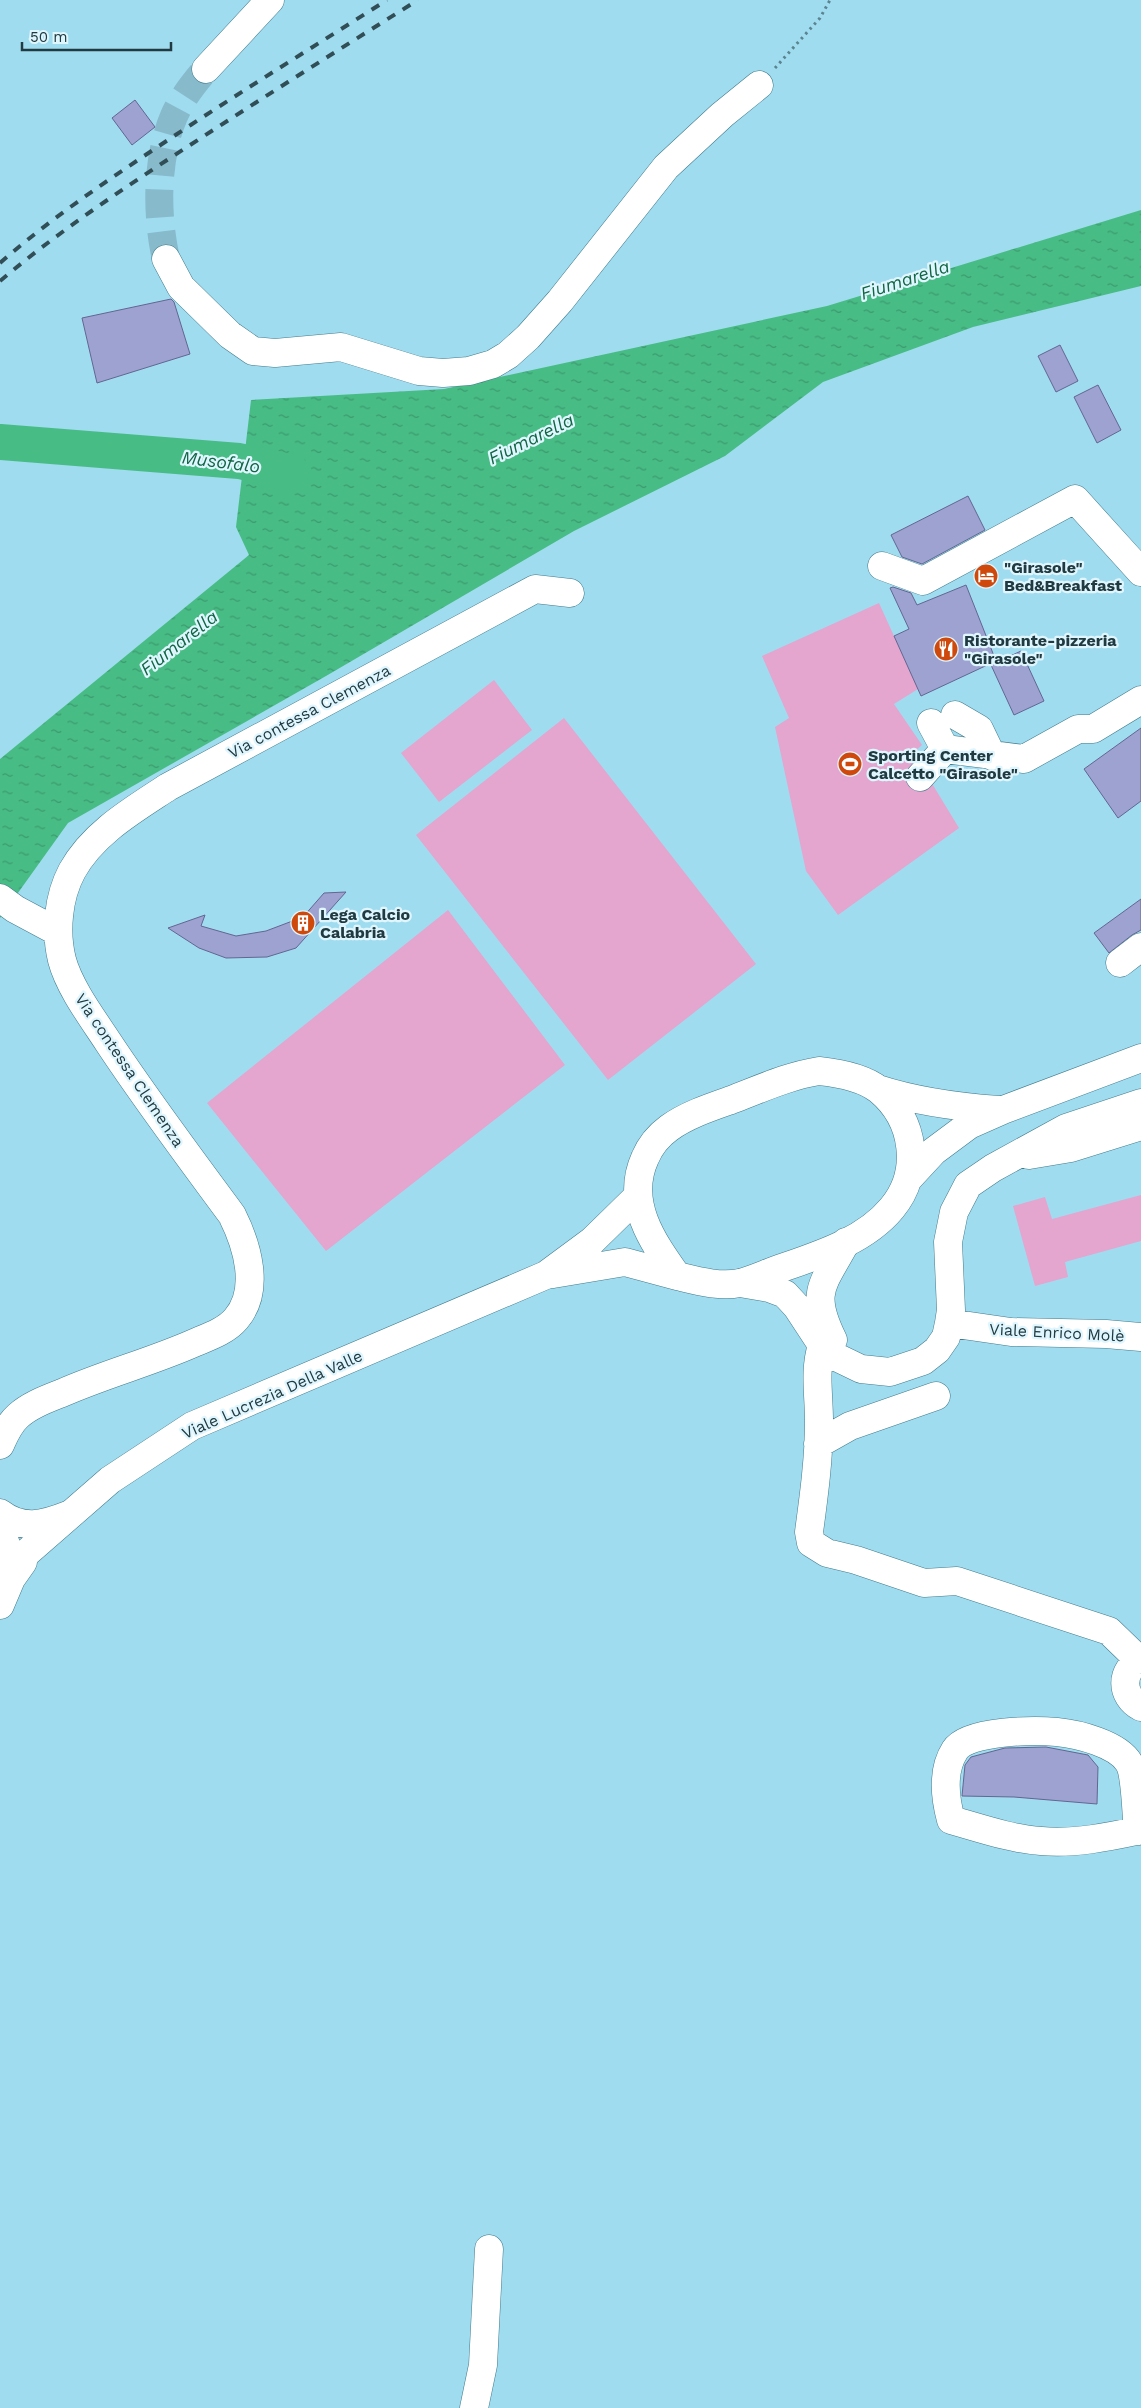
<svg xmlns="http://www.w3.org/2000/svg" width="1141" height="2408" viewBox="0 0 1141 2408" font-family="'Work Sans',sans-serif">
	<style>
		.pitch { fill: #e4a5cf }
		.water { fill: url(#water-ripples) }
		.lines { fill: none; stroke-linecap: round; stroke-linejoin: round }
		.river { stroke: #48bc85; stroke-width: 36 }
		.building { fill: #9da2d0; stroke: #626691 }
		.minor-tunnel { stroke: #87bbcc; stroke-width: 28; stroke-dasharray: 28 14; stroke-linecap: butt }
		.minor-casing { stroke: #407b8c; stroke-width: 29 }
		.major-casing { stroke: #407b8c; stroke-width: 29 }
		.path { stroke: #5b8390; stroke-width: 3; stroke-dasharray: 2.5 4; stroke-linecap: butt }
		.minor { stroke: #fff; stroke-width: 28 }
		.major { stroke: #fff; stroke-width: 28 }
		.rail { stroke: #314e57; stroke-width: 4; stroke-dasharray: 9 9; stroke-linecap: butt }
		.labels { text-anchor: middle; stroke-width: 4.5; stroke-linejoin: round; paint-order: stroke }
		.poi-label { font-size: 16px; font-weight: bold; fill: #213941; stroke: #dff6fe; text-anchor: start }
		.street-label { font-size: 16px; fill: #213941; stroke: #dff6fe }
		.water-label { font-size: 18px; font-style: italic; fill: #106643; stroke: #dff6fe }
	</style>
	<defs>
		<pattern id="water-ripples" width="26" height="14" patternUnits="userSpaceOnUse" patternTransform="scale(1.25)"><rect width="26" height="14" fill="#48bc85"/><path d="M2 4q2-2 4 0t4 0M15 11q2-2 4 0t4 0" fill="none" stroke="#3c9a6e"/></pattern>
	</defs>
	<rect width="100%" height="100%" fill="#a0dcef"/>
	<path class="pitch" d="M879,603L918,689L894,704L922,745L908,757L925,772L959,828L838,915L806,871L775,727L789,718L762,656Z
		M494,680L532,730L439,802L401,753Z
		M564,718L756,964L608,1080L416,835Z
		M448,910L565,1065L326,1251L207,1103Z
		M1141,1195V1241L1065,1262L1068,1277L1035,1286L1013,1206L1045,1197L1052,1219Z"/>
	<path class="water" d="M1141,210V286L973,327L823,382L725,456L574,531L326,676L68,823L0,918V759L249,555L236,527L251,400L444,389L827,306Z"/>
	<g class="lines">
		<path class="river" d="M0,442L239,461L291,472"/>
	</g>
	<path class="building" d="M135,100L155,127L132,145L112,118Z
		M171,299L174,302L190,354L97,383L82,318Z
		M1060,345L1078,381L1056,392L1038,356Z
		M1098,385L1121,430L1097,443L1074,397Z
		M968,496L985,530L922,564L902,557L891,535Z
		M966,585L996,661L921,696L894,636L909,629L890,588L893,587L911,593L917,605Z
		M1021,651L1044,701L1014,715L991,665Z
		M1141,728V801L1118,818L1084,769Z
		M346,892L296,948L267,957L226,958L199,948L168,928L205,915L201,926L236,936L266,931L303,917L324,893Z
		M1141,899V930L1132,935L1109,953L1094,933Z
		M1046,1747L1088,1755L1098,1767L1097,1804L1014,1797L962,1796L965,1765L971,1757L1005,1748Z"/>
	<g class="lines">
		<path class="minor-tunnel" d="M166,259C156,215 156,158 174,116C182,98 194,83 206,69"/>
		<defs>
			<path id="minor" d="M206,69L270,0
				M166,259L181,287L230,335L253,351L275,353L341,347L419,371L443,373L469,371L493,364L508,355L528,337L560,301L666,167L722,115L759,85
				M882,566L923,581L1075,499L1141,572
				M955,715L979,729L992,756
				M931,723L945,749
				M945,749L1024,759L1078,729H1093L1141,700
				M920,777L945,749
				M0,898L15,909L58,932
				M1120,963L1141,947
				M1029,1155L1071,1148L1141,1126
				M740,1283L769,1288L785,1294L797,1307L822,1345L832,1355L861,1369L890,1372L923,1361L937,1350L946,1337L949,1323L951,1310L948,1242L954,1212L968,1185L993,1168L1066,1128L1141,1103
				M949,1323L1011,1332L1106,1334L1141,1337
				M833,1340C809,1291 823,1285 846,1242
				M822,1345C814,1371 819,1394 819,1421C819,1458 814,1495 809,1532L811,1543L827,1553L856,1560L924,1583L957,1581L1109,1631L1139,1660
				M818,1444L850,1426L936,1396
				M0,1445C5,1434 9,1424 18,1416C30,1405 47,1399 62,1393C105,1374 151,1362 194,1343C208,1337 226,1331 236,1319C261,1290 247,1245 232,1215C190,1158 147,1101 108,1042C93,1019 69,987 62,960C55,932 58,897 72,871C93,833 133,810 168,787L535,589L570,593
				M0,1513C22,1530 43,1525 68,1515
				M0,1528L13,1564
				M1141,1660C1120,1670 1120,1696 1141,1707
				M1138,1831C1136,1815 1136,1775 1129,1763C1118,1744 1078,1734 1057,1732C1036,1730 968,1730 955,1750C942,1770 945,1798 951,1820C980,1828 1011,1839 1041,1841C1074,1844 1109,1837 1141,1830
				M474,2408L483,2365L489,2249"/>
			<path id="major" d="M819,1071C838,1073 863,1077 879,1090C915,1120 922,1172 892,1208C864,1242 816,1256 776,1270C765,1274 752,1280 740,1283C719,1287 698,1281 677,1276C652,1241 625,1202 645,1158C650,1146 658,1136 669,1128C687,1115 711,1107 731,1100C760,1089 788,1076 819,1071Z
				M878,1089C918,1102 957,1107 999,1110
				M909,1178L934,1151L969,1125L1003,1110L1141,1058
				M553,1274L625,1262L677,1276
				M0,1576L110,1480L192,1426L546,1275L592,1241L637,1197
				M0,1605L11,1579L23,1562"/>
		</defs>
		<use href="#minor" class="minor-casing"/>
		<use href="#major" class="major-casing"/>
		<path class="path" d="M775,68L820,18L830,0"/>
		<use href="#minor" class="minor"/>
		<use href="#major" class="major"/>
		<path class="rail" d="M0,263C49,220 102,184 156,148C232,97 310,49 387,0
			M0,281C64,227 133,182 204,136C275,90 346,45 418,0"/>
	</g>
	<defs>
		<symbol id="hotel-disc" viewBox="-11 -11 22 22"><circle r="9.5" fill="#cf490c" stroke="#dff6fe"/><path d="M-6-4.5h1.5V1H6V5H4.5V3h-9V5H-6ZM-4 0a1.8 1.8 0 1 1 3.6 0ZM.5 0V-2.5h3Q6-2.5 6 0Z" fill="#fff"/></symbol>
		<symbol id="restaurant-disc" viewBox="-11 -11 22 22"><circle r="9.5" fill="#cf490c" stroke="#dff6fe"/><path d="M-5-6h1v4h1v-4h1v4h1v-4h1v5L-1.5 .5V6h-2V.5L-5-1ZM5-6V6H3V1.5H1.5Q1.5-4 5-6Z" fill="#fff"/></symbol>
		<symbol id="stadium-disc" viewBox="-11 -11 22 22"><circle r="9.5" fill="#cf490c" stroke="#dff6fe"/><path d="M0-5a6.5 5 0 1 0 0 10a6.5 5 0 1 0 0-10ZM-3.5-1.8h7v3.6h-7Z" fill="#fff"/></symbol>
		<symbol id="building-disc" viewBox="-11 -11 22 22"><circle r="9.5" fill="#cf490c" stroke="#dff6fe"/><path d="M-4-6H4V6H1V3H-1V6H-4ZM-2.5-4.3h1.7v1.8h-1.7ZM.8-4.3h1.7v1.8H.8ZM-2.5-1h1.7V.8h-1.7ZM.8-1h1.7V.8H.8Z" fill="#fff"/></symbol>
	</defs>
	<g fill-rule="evenodd">
		<use href="#hotel-disc" x="972" y="562" width="28" height="28"/>
		<use href="#restaurant-disc" x="932" y="635" width="28" height="28"/>
		<use href="#stadium-disc" x="836" y="750" width="28" height="28"/>
		<use href="#building-disc" x="289" y="909" width="28" height="28"/>
	</g>
	<g class="labels">
		<g class="poi-label">
			<text x="1004" y="573">"Girasole"<tspan x="1004" dy="18">Bed&amp;Breakfast</tspan></text>
			<text x="964" y="646">Ristorante-pizzeria<tspan x="964" dy="18">"Girasole"</tspan></text>
			<text x="868" y="761">Sporting Center<tspan x="868" dy="18">Calcetto "Girasole"</tspan></text>
			<text x="320" y="920">Lega Calcio<tspan x="320" dy="18">Calabria</tspan></text>
		</g>
		<g class="street-label">
			<text transform="translate(309 711) rotate(-28)" y="6">Via contessa Clemenza</text>
			<text transform="translate(130 1070) rotate(56)" y="6">Via contessa Clemenza</text>
			<text transform="translate(1057 1332) rotate(3)" y="6">Viale Enrico Molè</text>
			<text transform="translate(272 1394) rotate(-24)" y="6">Viale Lucrezia Della Valle</text>
		</g>
		<g class="water-label">
			<text transform="translate(905 280) rotate(-18)" y="6">Fiumarella</text>
			<text transform="translate(531 439) rotate(-26)" y="6">Fiumarella</text>
			<text transform="translate(221 462) rotate(7)" y="6">Musofalo</text>
			<text transform="translate(179 643) rotate(-38)" y="6">Fiumarella</text>
		</g>
	</g>
	<path d="M22 42v8h149v-8" fill="none" stroke="#213941" stroke-width="2.5"/>
	<text x="30" y="42" font-size="15" fill="#213941" stroke="#dff6fe" stroke-width="4" paint-order="stroke">50 m</text>
</svg>
